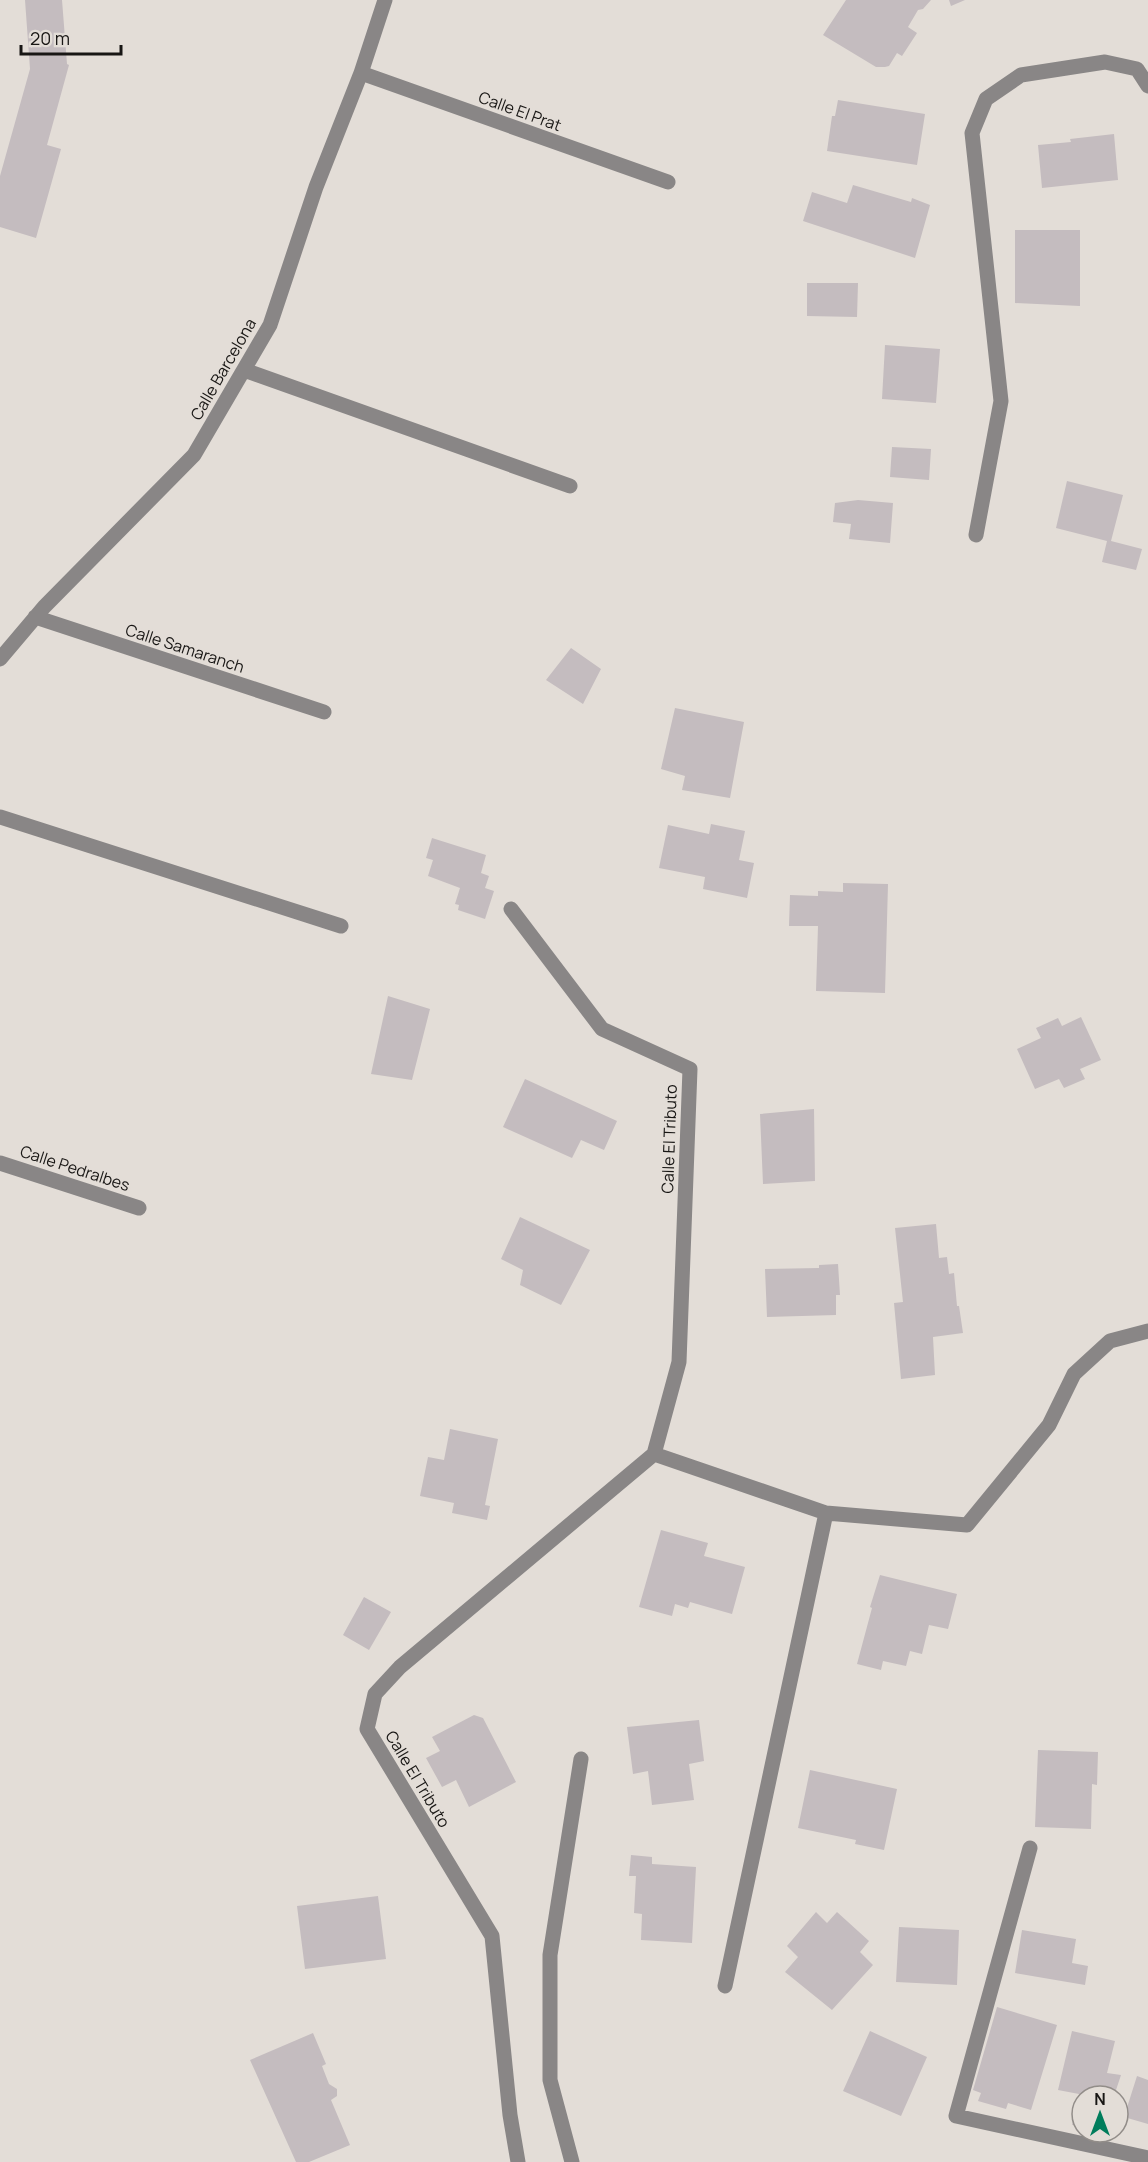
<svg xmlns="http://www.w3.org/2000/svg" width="1148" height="2162" viewBox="0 0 1148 2162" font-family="Manrope,sans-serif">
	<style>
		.building { fill: #c4bcbf }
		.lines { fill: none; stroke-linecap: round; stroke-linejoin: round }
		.street { stroke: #898686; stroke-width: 15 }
		.labels { text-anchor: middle; stroke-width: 5; stroke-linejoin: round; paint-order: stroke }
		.street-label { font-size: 16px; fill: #181614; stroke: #e3ddd7 }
	</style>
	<rect width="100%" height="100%" fill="#e3ddd7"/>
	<path class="building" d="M25,0H62L67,64L69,65L47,145L61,149L36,238L0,227V176L30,69Z
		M846,0H931L923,9L918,10L908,27L917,33L902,56L897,53L889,66L885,67H876L823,35Z
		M949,0H965L951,6Z
		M838,100L925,114L917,165L827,151L832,116H835Z
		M1114,134L1118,180L1042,188L1038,145L1071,142L1070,139Z
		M853,185L911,202L912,198L930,205L915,258L803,221L812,192L847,203Z
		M1015,230H1080V306L1015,303Z
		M807,283H858L857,317L807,316Z
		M885,345L940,349L936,403L882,399Z
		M892,447L931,449L929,480L890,477Z
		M1067,481L1123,495L1111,541L1142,549L1136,570L1102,562L1107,541L1056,528Z
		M858,500L893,503L890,543L849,539L851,524L833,522L835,503Z
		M571,648L601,669L583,704L546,680Z
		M675,708L744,722L730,798L682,790L685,776L661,769Z
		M711,824L745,831L739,860L754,863L747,898L703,889L705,877L659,868L668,825L709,834Z
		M432,838L486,855L481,873L489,876L485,888L494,891L485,919L458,910L459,905L455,904L460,888L428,876L433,860L426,858Z
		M843,883L888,884L885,993L816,991L818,926H789L790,895L818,896V891L843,892Z
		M388,996L430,1009L412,1080L371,1074Z
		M1081,1017L1101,1060L1080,1069L1085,1079L1064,1088L1059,1079L1035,1089L1017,1049L1041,1038L1036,1028L1058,1018L1062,1026Z
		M525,1079L617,1121L604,1150L581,1140L572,1158L503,1127Z
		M814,1109L815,1181L763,1184L760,1114Z
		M520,1217L590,1250L561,1305L520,1285L523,1270L501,1259Z
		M936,1224L939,1258L947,1257L949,1274L954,1273L957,1306H959L963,1333L933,1337L935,1375L901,1379L894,1303L903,1302L895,1228Z
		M838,1264L840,1295H836V1315L767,1317L765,1269L819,1268V1265Z
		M450,1429L498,1439L485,1505L490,1506L487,1520L452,1513L454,1503L420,1496L428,1457L444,1460Z
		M661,1530L708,1543L704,1556L745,1567L732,1614L690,1602L688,1608L675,1604L672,1616L639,1607Z
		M880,1575L957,1594L948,1629L929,1625L922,1654L910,1651L906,1666L883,1661L881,1670L857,1664L872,1608L870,1607Z
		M364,1597L391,1612L369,1650L343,1635Z
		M474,1715L483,1718L516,1782L469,1807L456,1780L442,1787L426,1758L440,1751L432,1737Z
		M699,1720L704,1761L689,1764L694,1800L652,1805L648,1771L633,1774L627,1727Z
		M1038,1750L1098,1752L1097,1785L1092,1784L1091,1829L1035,1827Z
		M810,1770L897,1789L884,1850L855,1844L856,1840L798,1828Z
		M631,1855L652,1857V1864L696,1867L692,1943L641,1940L642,1914L634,1913L636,1876H629Z
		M378,1896L386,1959L305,1969L297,1906Z
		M816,1912L827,1923L837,1912L869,1941L860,1952L873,1965L832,2010L785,1972L798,1957L787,1946Z
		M899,1927L959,1930L957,1985L896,1982Z
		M1022,1930L1076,1939L1072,1963L1088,1966L1085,1985L1015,1973Z
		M997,2007L1057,2025L1031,2110L1008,2103L1006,2109L978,2101L981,2093L973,2090Z
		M870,2031L927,2057L901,2116L843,2091Z
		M1072,2031L1115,2041L1107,2073L1121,2075L1114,2096H1082V2124L1072,2125L1079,2094L1058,2090Z
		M313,2033L326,2064L322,2066L329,2084L337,2089V2096L331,2100L350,2145L309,2162H296L250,2060Z
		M1137,2076L1148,2080V2124L1124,2117Z"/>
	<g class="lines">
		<path class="street" d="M361,73L668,182
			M244,370L570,486
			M976,535L1001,401L972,133L986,99L1021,75L1105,62L1137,69L1148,86
			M35,617L324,712
			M0,659L44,607L194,455L270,325L316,187L361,73L385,0
			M0,817L341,926
			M511,909L602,1029L690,1069L679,1362L654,1454
			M0,1163L139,1208
			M1030,1848L956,2116L1148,2158
			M725,1986L826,1513
			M518,2162L510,2115L492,1936L367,1729L375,1694L400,1667L654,1454L826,1513L967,1525L1049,1425L1074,1374L1110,1341L1148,1331
			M572,2162L550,2080V1955L581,1759"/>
	</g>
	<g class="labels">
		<g class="street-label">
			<text transform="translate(520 111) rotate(20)" y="6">Calle El Prat</text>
			<text transform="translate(223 369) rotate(-60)" y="6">Calle Barcelona</text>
			<text transform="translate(185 648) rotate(18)" y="6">Calle Samaranch</text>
			<text transform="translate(669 1139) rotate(-88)" y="6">Calle El Tributo</text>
			<text transform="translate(75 1168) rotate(18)" y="6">Calle Pedralbes</text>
			<text transform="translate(418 1779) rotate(59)" y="6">Calle El Tributo</text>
		</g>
	</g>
	<g transform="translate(1100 2114)"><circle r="28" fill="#e3ddd7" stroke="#928d89" stroke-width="1.5"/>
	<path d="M0-4.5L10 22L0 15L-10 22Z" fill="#007d5c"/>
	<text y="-9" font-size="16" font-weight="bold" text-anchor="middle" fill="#181614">N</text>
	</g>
	<path d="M21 45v9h100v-9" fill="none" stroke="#181614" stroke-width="3"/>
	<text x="30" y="45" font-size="18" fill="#181614" stroke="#e3ddd7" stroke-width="4.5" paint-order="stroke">20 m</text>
</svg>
